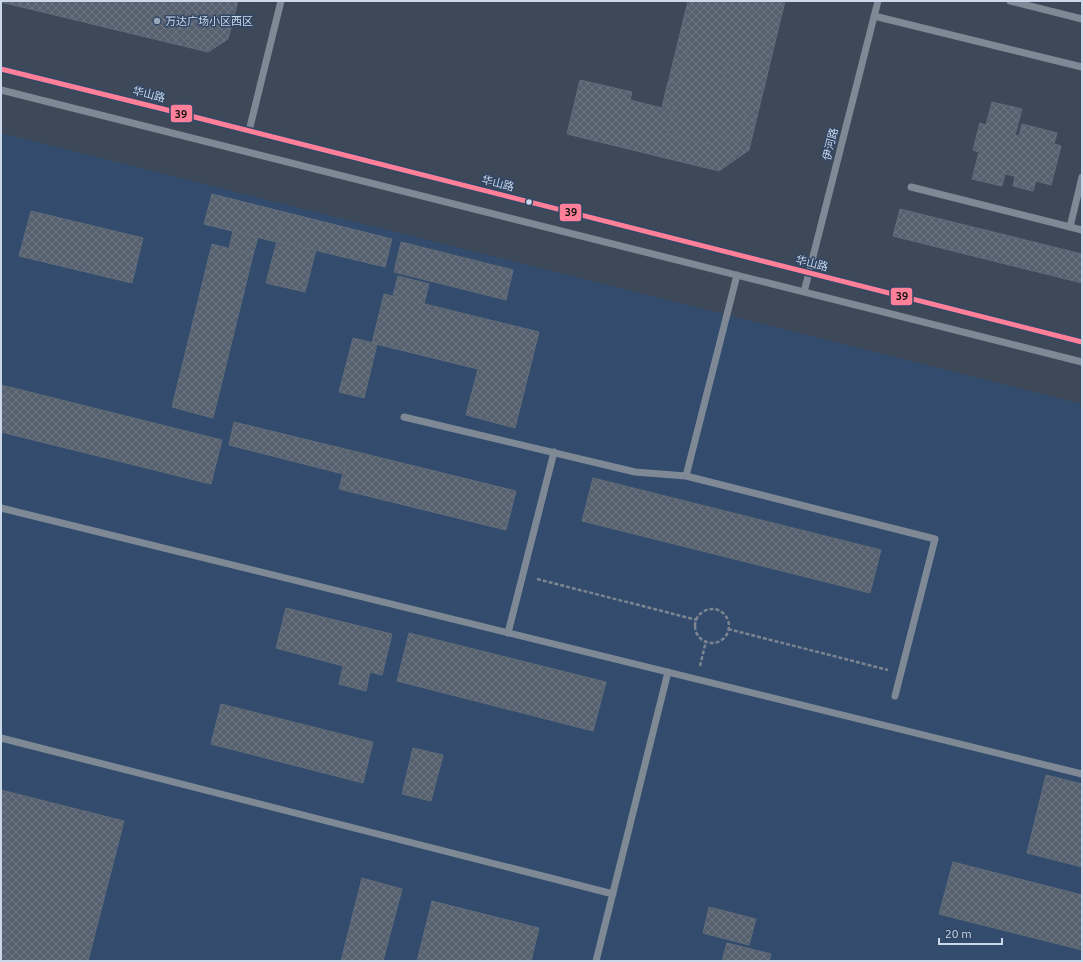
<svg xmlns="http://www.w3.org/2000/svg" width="1083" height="962" viewBox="0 0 1083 962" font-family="Ubuntu,'Noto Sans SC',sans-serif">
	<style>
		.built { fill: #334c6d }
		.building { fill: url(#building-cross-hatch); stroke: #616c79 }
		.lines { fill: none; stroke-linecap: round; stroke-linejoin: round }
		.path { stroke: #7b8490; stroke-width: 2.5; stroke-dasharray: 4 2; stroke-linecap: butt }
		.minor { stroke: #7e8995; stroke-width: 7 }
		.bus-1-casing { stroke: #314765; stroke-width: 8 }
		.bus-1 { stroke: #ff8098; stroke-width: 5 }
		.poi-dot { fill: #99a6b7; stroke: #314765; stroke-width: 1.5 }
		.bus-dot { fill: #cbd8ea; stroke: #314765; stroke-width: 1.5 }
		.labels { text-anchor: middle; stroke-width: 3; stroke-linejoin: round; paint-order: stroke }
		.poi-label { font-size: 11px; fill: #cbd8ea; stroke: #314765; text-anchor: start }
		.street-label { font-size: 11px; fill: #cbd8ea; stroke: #314765 }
		.line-badge { stroke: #314765; stroke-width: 1.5 }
		.pale-badge-label { font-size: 11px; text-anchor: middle; font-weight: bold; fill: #111 }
	</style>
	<defs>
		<pattern id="building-cross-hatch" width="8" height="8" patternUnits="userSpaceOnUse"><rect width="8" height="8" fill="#56606e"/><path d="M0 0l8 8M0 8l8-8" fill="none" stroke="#6d7683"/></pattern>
	</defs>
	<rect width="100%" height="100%" fill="#3d4959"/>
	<path class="built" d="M1,133L1082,404V961H1Z"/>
	<path class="building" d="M1,1H182L194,4L195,1H238L228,39L208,52L1,2Z
		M176,1H229L223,27L206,23L202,42L173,35L175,25L170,24Z
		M688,1H785L749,150L719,171L567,134L580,80L632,92L630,100L662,108Z
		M700,1H743L741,8L771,15L759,66L729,58L723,84L751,91L739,140L711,133L708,144L667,134L674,107L663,104L668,82L679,84L691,35L681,32L687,7L698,9Z
		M992,102L1022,109L1015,135L1019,136L1022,124L1057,133L1054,144L1061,146L1051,185L1036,181L1033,191L1013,186L1015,176L1005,174L1002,186L972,179L979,152L973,150L980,123L986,125Z
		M212,194L284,212L276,242L204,224Z
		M900,209L1082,254V283L893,236Z
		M31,211L143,238L132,283L19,256Z
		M284,212L392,239L385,267L277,241Z
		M233,231L258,237L253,255L229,249Z
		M277,241L316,250L305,292L266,283Z
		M401,242L513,270L506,300L394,272Z
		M212,244L253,255L213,418L172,407Z
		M398,276L429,284L424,304L393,296Z
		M384,294L539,332L515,428L466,415L478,369L372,343Z
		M353,338L377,344L364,398L339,392Z
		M1,385L222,440L211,484L1,432Z
		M234,422L349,450L343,474L229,445Z
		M349,450L516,491L506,530L339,489Z
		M593,478L881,550L870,593L582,521Z
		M286,608L392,634L382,675L370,672L366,691L339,684L343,666L276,648Z
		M409,633L606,682L593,731L397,681Z
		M221,704L373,742L363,783L211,744Z
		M413,748L443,755L431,801L402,794Z
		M1046,775L1082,784V867L1027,853Z
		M1,790L124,821L88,961H1Z
		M953,862L1082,895V950L939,914Z
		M362,878L402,889L383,961H341Z
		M432,901L539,928L531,961H417Z
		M709,907L756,919L749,945L703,933Z
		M727,943L771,954L769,961H722Z"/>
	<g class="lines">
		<path class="path" d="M537,579L697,620
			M695 626a17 17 0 1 1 34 0a17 17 0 1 1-34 0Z
			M728,629L888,670
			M700,666L706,641"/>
		<path class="minor" d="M1010,1L1082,19
			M874,16L1082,67
			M1,69L163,109L1082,342
			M1,90L1082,362
			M249,131L281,1
			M911,187L1082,230
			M1070,227L1082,177
			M737,275L686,476L935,539L895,696
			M804,292L878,1
			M404,417L635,472L686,476
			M1,508L1082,774
			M508,633L554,452
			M1,738L613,894
			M596,961L668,672"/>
		<defs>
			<path id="bus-1" d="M1,69L163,109L1082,342"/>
		</defs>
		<use href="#bus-1" class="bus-1-casing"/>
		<use href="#bus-1" class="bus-1"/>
	</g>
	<circle class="poi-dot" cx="157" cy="21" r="4"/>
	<circle class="bus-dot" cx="529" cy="202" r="3.5"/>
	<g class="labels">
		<g class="poi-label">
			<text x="165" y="25">万达广场小区西区</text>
		</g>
		<g class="street-label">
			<text transform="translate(149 94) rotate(14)" y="4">华山路</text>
			<text transform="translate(830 144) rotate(-76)" y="4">伊河路</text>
			<text transform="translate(498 183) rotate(14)" y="4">华山路</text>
			<text transform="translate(812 263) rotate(14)" y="4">华山路</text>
		</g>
	</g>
	<g class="line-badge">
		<rect x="170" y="104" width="23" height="19" rx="4" fill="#ff8098"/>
		<rect x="559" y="203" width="23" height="19" rx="4" fill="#ff8098"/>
		<rect x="890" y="287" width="23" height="19" rx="4" fill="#ff8098"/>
	</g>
	<g class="pale-badge-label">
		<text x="181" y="118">39</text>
		<text x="571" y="216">39</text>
		<text x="902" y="300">39</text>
	</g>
	<rect width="1083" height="962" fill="none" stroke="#cbd8ea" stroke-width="4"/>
	<path d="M939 938v6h63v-6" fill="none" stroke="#cbd8ea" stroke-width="2"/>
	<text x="945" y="938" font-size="12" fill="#cbd8ea" stroke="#314765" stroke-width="3" paint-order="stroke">20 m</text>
</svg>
